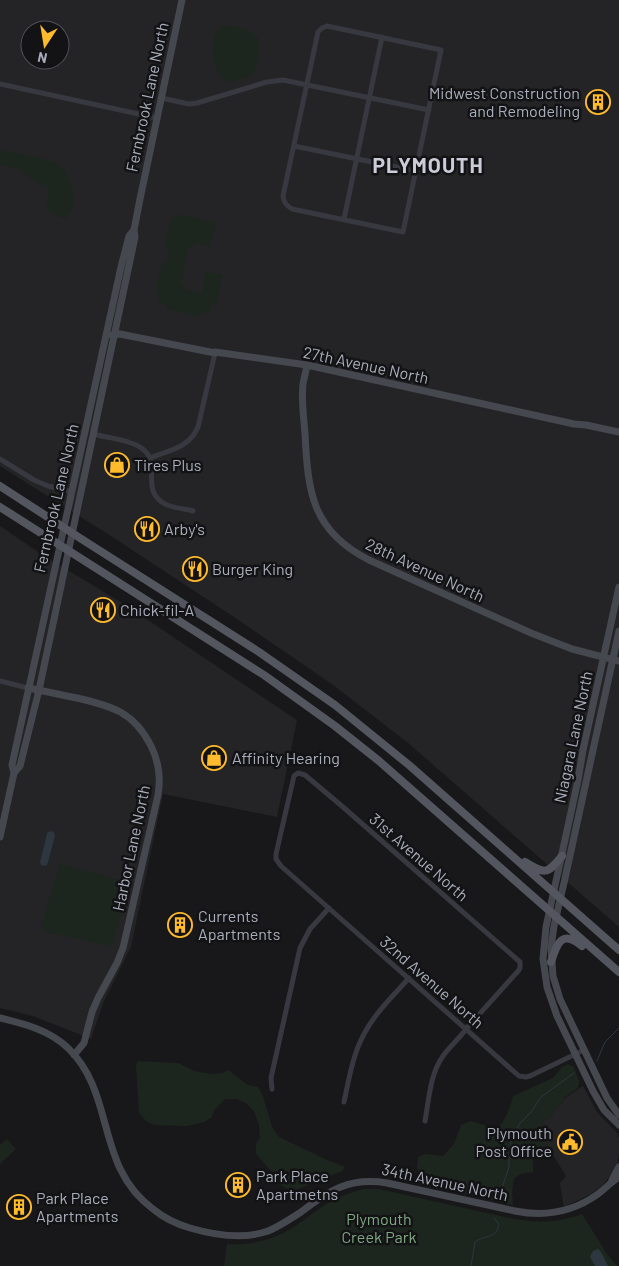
<svg xmlns="http://www.w3.org/2000/svg" width="619" height="1266" viewBox="0 0 619 1266" font-family="Barlow,sans-serif">
	<style>
		.built { fill: #242427; fill-rule: evenodd }
		.green { fill: #1d261e }
		.water { fill: #2c3740 }
		.lines { fill: none; stroke-linecap: round; stroke-linejoin: round }
		.stream { stroke: #2c3740; stroke-width: 1 }
		.street { stroke: #383940; stroke-width: 5 }
		.secondary { stroke: #464850; stroke-width: 7 }
		.primary { stroke: #54565f; stroke-width: 8 }
		.labels { text-anchor: middle; stroke-width: 5; stroke-linejoin: round; paint-order: stroke }
		.poi-label { font-size: 16px; fill: #a9aebb; stroke: #131315; text-anchor: start }
		.street-label { font-size: 16px; fill: #a9aebb; stroke: #131315 }
		.park-label { font-size: 16px; fill: #7ea881; stroke: #131315 }
		.district-label { font-size: 21px; font-weight: bold; letter-spacing: 1px; fill: #cacdd7; stroke: #131315 }
	</style>
	<rect width="100%" height="100%" fill="#18181a"/>
	<path class="built" d="M0,0H619V927L407,742L333,685L240,621L114,538L0,466ZM30,30H60V60H30Z
		M0,526L44,556L124,604L297,720L277,817L163,794L131,947L104,1001L91,1039L33,1016L0,1008Z
		M583,1086L597,1112L617,1133L619,1137V1153L617,1166L603,1185L591,1194L564,1207L560,1183L566,1176L542,1137V1128L544,1120L551,1117L554,1110L563,1102L565,1098Z"/>
	<path class="green" d="M229,25C267,33 262,43 253,75L229,83C226,81 222,79 220,76C211,61 209,39 221,26Z
		M0,150C15,153 54,158 63,169C68,175 71,183 72,190C75,202 73,211 65,219C55,216 44,211 47,199C48,194 49,192 48,187L39,184L18,169L0,164Z
		M177,214L216,223L210,247L197,243L188,250L181,282L187,290L201,293L206,272L223,275L216,304L211,306L209,314L201,312L200,314L196,316L169,309L165,307V304L158,302L159,295L156,290L162,263L167,259L169,252L165,246L171,219L177,216Z
		M60,864L128,882L112,947L44,931L41,925Z
		M138,1061L178,1063L194,1071L211,1074L223,1073L228,1070L248,1085L258,1087L263,1096L272,1127L279,1137L325,1159L345,1167L342,1171L296,1190L288,1189L281,1185L272,1172L256,1154V1144L260,1137L259,1125L254,1111L246,1103L236,1099H225L215,1109L211,1118L204,1122L187,1126L154,1125L146,1121L139,1113L136,1065Z
		M568,1064L574,1067L579,1081L578,1088L565,1097L563,1102L554,1110L551,1117L544,1120C540,1132 542,1136 549,1145L533,1152V1172L520,1174L514,1179L512,1192L513,1205L441,1188L420,1178L417,1168L418,1157L425,1154L443,1156L454,1144L461,1125L471,1121L496,1129C506,1121 510,1108 513,1096L553,1078L562,1067Z
		M7,1139L16,1149L0,1164V1145Z
		M363,1189H379L509,1218C537,1223 554,1224 582,1214L607,1254L617,1266H224L227,1244C246,1245 264,1242 281,1234C300,1226 315,1209 334,1200C343,1195 353,1192 363,1189Z"/>
	<path class="water" d="M52,831L54,833L55,836L48,862L46,866L41,865L40,862L47,834L48,832Z
		M598,1249L601,1252L608,1266H595L590,1257L593,1251Z"/>
	<g class="lines">
		<path class="stream" d="M597,1061L605,1042L619,1028
			M499,1197L509,1167V1152L512,1137L520,1123L531,1112L541,1097L574,1073
			M471,1266L475,1242C485,1234 496,1240 499,1224L494,1218"/>
		<path class="street" d="M327,26L441,50L403,232L292,209C286,205 284,203 283,196L318,32L322,28Z
			M0,84L157,118
			M161,98L189,104L197,103L267,82L283,80L429,110
			M294,146L416,171
			M344,219L382,37
			M93,434C107,438 135,440 145,451C161,466 139,492 167,505C175,508 185,509 193,511
			M150,458C170,450 189,448 198,427L215,353
			M0,459L34,480L48,486L72,492
			M0,681L28,688
			M272,1089L271,1078L300,948L310,929L329,908
			M344,1102C349,1079 353,1054 364,1034C375,1013 393,996 409,978
			M425,1121C429,1099 430,1074 443,1056C450,1046 459,1039 466,1029L519,970L520,968V962L343,807L305,775L298,773L294,776L276,854V859L281,866L519,1076L526,1077L530,1076L584,1050"/>
		<path class="secondary" d="M112,335L120,334L215,353V352L307,365L574,424L586,425L619,432
			M307,365C306,372 304,378 303,384C301,401 304,418 305,434C308,493 312,531 369,560L531,633L572,649L619,661
			M619,587L583,750L578,780L546,927L543,959L547,987L557,1016L593,1091L604,1110L619,1125
			M619,631L564,883L554,926L551,948L553,976L560,999L607,1098L619,1115
			M28,688C45,691 61,695 77,698C112,706 134,712 151,746C159,762 161,778 158,795L123,948L117,963L98,998L92,1012L84,1043L74,1055
			M14,773L12,765L121,267L129,236L134,230
			M0,837L14,773L20,766L39,690L135,237L134,230L140,199L182,0
			M0,1018C25,1024 49,1030 68,1048C116,1094 95,1167 153,1209C164,1218 176,1224 190,1228C214,1235 243,1240 268,1231C280,1226 290,1219 301,1212C330,1190 349,1177 387,1183L515,1211C545,1217 573,1212 598,1194C606,1188 611,1182 619,1177
			M612,1180L619,1167"/>
		<path class="primary" d="M0,486L83,540L259,652L335,705L409,765L619,950
			M0,507L264,675L335,726L379,761L619,972
			M525,862C544,874 547,875 562,856
			M551,962C557,943 562,929 582,946"/>
	</g>
	<defs>
		<symbol id="building-ring" viewBox="-11 -11 22 22"><circle r="9.5" fill="#131315" stroke="#ffbb2b" stroke-width="1.5"/><path d="M-4-6H4V6H1V3H-1V6H-4ZM-2.5-4.3h1.7v1.8h-1.7ZM.8-4.3h1.7v1.8H.8ZM-2.5-1h1.7V.8h-1.7ZM.8-1h1.7V.8H.8Z" fill="#ffbb2b"/></symbol>
		<symbol id="shop-ring" viewBox="-11 -11 22 22"><circle r="9.5" fill="#131315" stroke="#ffbb2b" stroke-width="1.5"/><path d="M-5-2.5h2.3a2.7 3.5 0 0 1 5.4 0H5L5.5 6h-11ZM-1.5-2.5h3a1.5 2.3 0 0 0-3 0Z" fill="#ffbb2b"/></symbol>
		<symbol id="restaurant-ring" viewBox="-11 -11 22 22"><circle r="9.5" fill="#131315" stroke="#ffbb2b" stroke-width="1.5"/><path d="M-5-6h1v4h1v-4h1v4h1v-4h1v5L-1.5 .5V6h-2V.5L-5-1ZM5-6V6H3V1.5H1.5Q1.5-4 5-6Z" fill="#ffbb2b"/></symbol>
		<symbol id="civic-ring" viewBox="-11 -11 22 22"><circle r="9.5" fill="#131315" stroke="#ffbb2b" stroke-width="1.5"/><path d="M-.6-6.5H3V-4.5H.6V-3L4-1V1h2V6H-6V1h2V-1L-.6-3ZM-1.2 2.5V6h2.4V2.5Z" fill="#ffbb2b"/></symbol>
	</defs>
	<g fill-rule="evenodd">
		<use href="#building-ring" x="584" y="88" width="28" height="28"/>
		<use href="#shop-ring" x="103" y="451" width="28" height="28"/>
		<use href="#restaurant-ring" x="133" y="515" width="28" height="28"/>
		<use href="#restaurant-ring" x="181" y="555" width="28" height="28"/>
		<use href="#restaurant-ring" x="89" y="596" width="28" height="28"/>
		<use href="#shop-ring" x="200" y="744" width="28" height="28"/>
		<use href="#building-ring" x="166" y="911" width="28" height="28"/>
		<use href="#civic-ring" x="556" y="1128" width="28" height="28"/>
		<use href="#building-ring" x="224" y="1171" width="28" height="28"/>
		<use href="#building-ring" x="5" y="1193" width="28" height="28"/>
	</g>
	<g class="labels">
		<g class="poi-label">
			<text x="580" y="99" text-anchor="end">Midwest Construction<tspan x="580" dy="18">and Remodeling</tspan></text>
			<text x="134" y="471">Tires Plus</text>
			<text x="164" y="535">Arby's</text>
			<text x="212" y="575">Burger King</text>
			<text x="120" y="616">Chick-fil-A</text>
			<text x="232" y="764">Affinity Hearing</text>
			<text x="198" y="922">Currents<tspan x="198" dy="18">Apartments</tspan></text>
			<text x="552" y="1139" text-anchor="end">Plymouth<tspan x="552" dy="18">Post Office</tspan></text>
			<text x="256" y="1182">Park Place<tspan x="256" dy="18">Apartmetns</tspan></text>
			<text x="36" y="1204">Park Place<tspan x="36" dy="18">Apartments</tspan></text>
		</g>
		<g class="street-label">
			<text transform="translate(147 97) rotate(-78)" y="6">Fernbrook Lane North</text>
			<text transform="translate(366 365) rotate(12)" y="6">27th Avenue North</text>
			<text transform="translate(56 498) rotate(-77)" y="6">Fernbrook Lane North</text>
			<text transform="translate(425 570) rotate(25)" y="6">28th Avenue North</text>
			<text transform="translate(573 737) rotate(-78)" y="6">Niagara Lane North</text>
			<text transform="translate(131 848) rotate(-78)" y="6">Harbor Lane North</text>
			<text transform="translate(419 857) rotate(41)" y="6">31st Avenue North</text>
			<text transform="translate(432 982) rotate(41)" y="6">32nd Avenue North</text>
			<text transform="translate(445 1182) rotate(12)" y="6">34th Avenue North</text>
		</g>
		<g class="park-label">
			<text x="379" y="1225">Plymouth<tspan x="379" dy="18">Creek Park</tspan></text>
		</g>
		<g class="district-label">
			<text x="428" y="173">PLYMOUTH</text>
		</g>
	</g>
	<g transform="translate(45 45) rotate(192)"><circle r="24" fill="#131315" stroke="#4f5157"/>
	<path d="M0-4L9 19L0 12L-9 19Z" fill="#ffbb2b"/>
	<text y="-8" font-size="14" font-weight="bold" text-anchor="middle" fill="#a9aebb">N</text>
	</g>
</svg>
